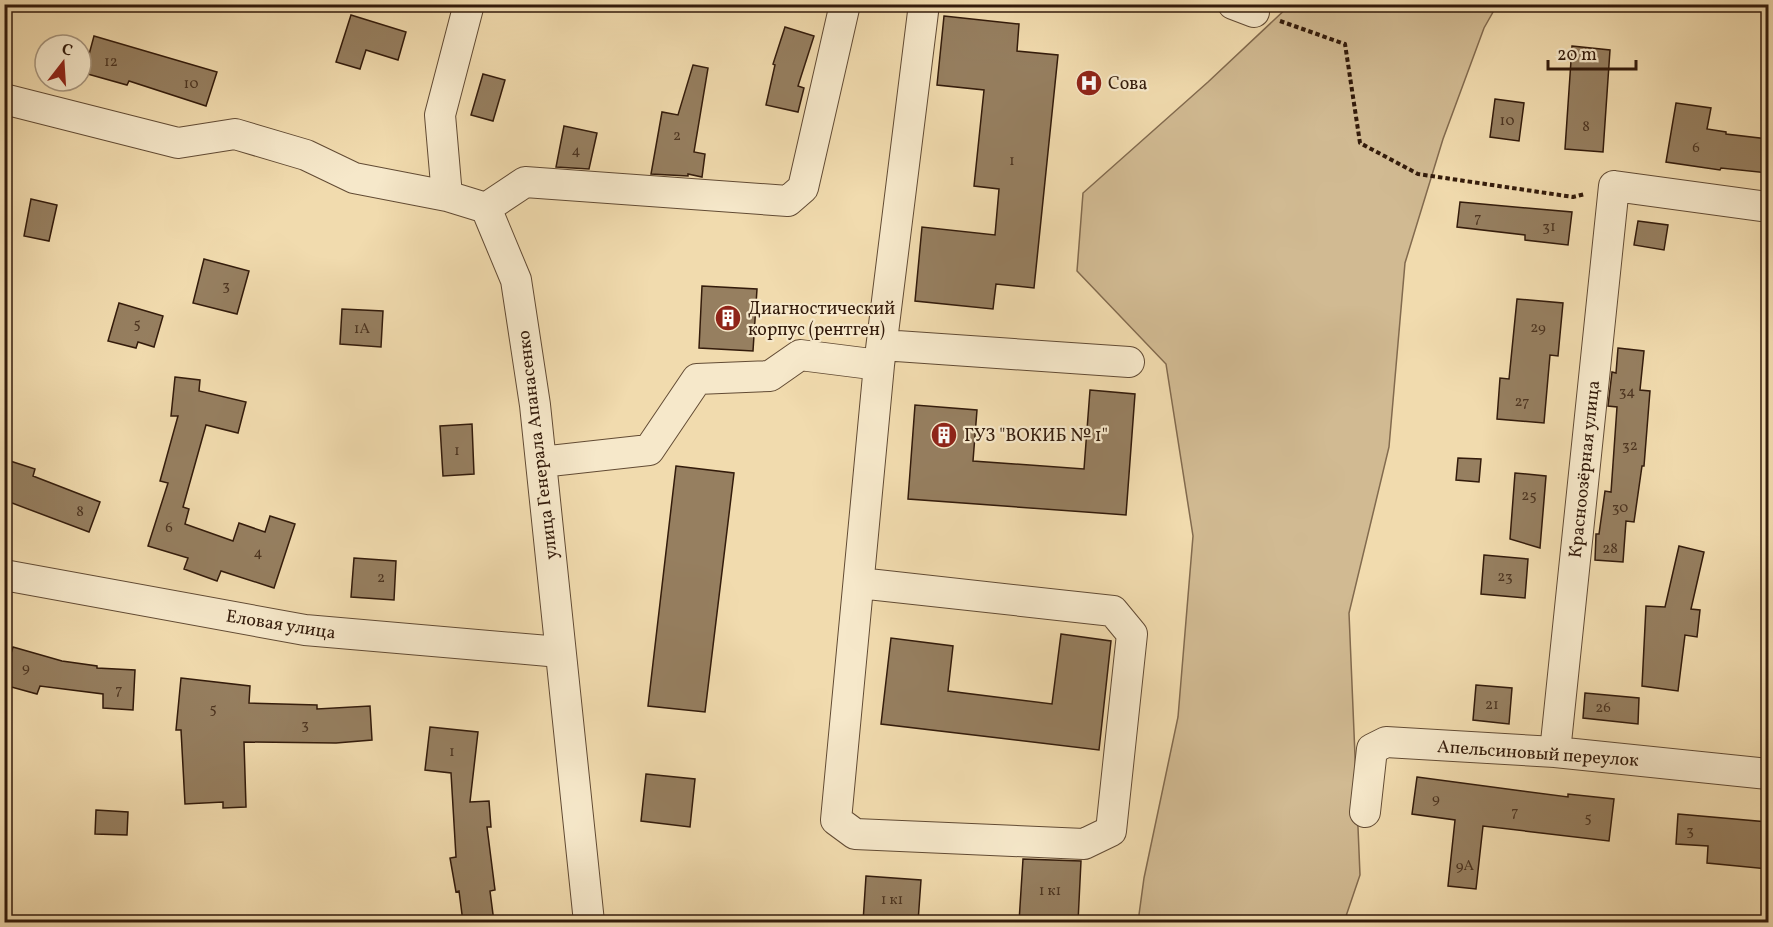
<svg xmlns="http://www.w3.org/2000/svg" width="1773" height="927" viewBox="0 0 1773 927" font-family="Vollkorn,serif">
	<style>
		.green { fill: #d1ba92; stroke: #826a4e; stroke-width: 1.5 }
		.building { fill: #967f60; stroke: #331b0b; stroke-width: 1.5 }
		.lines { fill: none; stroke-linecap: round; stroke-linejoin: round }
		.minor-casing { stroke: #624b34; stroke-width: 32 }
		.path { stroke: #331b0b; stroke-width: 4; stroke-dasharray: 4.5 3; stroke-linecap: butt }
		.minor { stroke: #f6e8ca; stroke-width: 30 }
		.labels { text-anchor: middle; stroke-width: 4.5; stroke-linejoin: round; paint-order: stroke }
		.number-label { font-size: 15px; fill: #4c3420 }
		.poi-label { font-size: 18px; fill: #331b0b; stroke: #f6e8ca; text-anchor: start }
		.street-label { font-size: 18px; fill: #331b0b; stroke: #f6e8ca }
	</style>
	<rect width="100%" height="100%" fill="#f1dbae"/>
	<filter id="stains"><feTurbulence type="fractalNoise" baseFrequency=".00333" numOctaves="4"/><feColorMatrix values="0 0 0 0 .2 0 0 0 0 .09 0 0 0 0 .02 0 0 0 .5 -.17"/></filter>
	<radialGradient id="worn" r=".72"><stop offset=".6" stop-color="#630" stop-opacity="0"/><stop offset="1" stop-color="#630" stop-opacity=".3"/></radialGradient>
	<path class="green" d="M1290,5H1497L1484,28L1443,139L1405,263L1389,447L1349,613L1360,875L1344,922H1138L1144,878L1178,717L1193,536L1166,364L1077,271L1083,193L1208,82Z"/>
	<path class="building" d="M351,15L406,32L398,60L366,50L360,69L336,62Z
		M944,16L1019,24L1017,51L1058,55L1034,288L996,284L993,309L915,301L922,227L995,235L999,189L974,186L984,90L937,85Z
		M785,27L814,36L798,86L804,88L798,112L766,105L775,65L773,64Z
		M94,36L217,72L206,106L129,81L127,85L84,73Z
		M1572,46L1610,50L1603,152L1565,149Z
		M693,65L708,68L694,152L705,154L702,177L688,174V176L651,174L662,112L678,115Z
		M483,74L505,80L493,121L471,115Z
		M1495,99L1524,103L1519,141L1490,137Z
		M1676,103L1711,108L1707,129L1726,132V134L1768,139V173L1721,168L1720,170L1666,162Z
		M564,126L597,133L589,169L556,167Z
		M31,199L57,205L49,241L24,236Z
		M1460,202L1572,212L1568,245L1525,240V235L1457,227Z
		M1638,221L1668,225L1664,250L1634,245Z
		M204,259L249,271L237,314L193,303Z
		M702,286L757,289L753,351L699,348Z
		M1517,299L1563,303L1558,356L1550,355L1544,423L1497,419L1500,378L1509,379Z
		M119,303L163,316L154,347L138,342L136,348L108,341Z
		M342,309L383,311L381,347L340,344Z
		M1618,348L1644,351L1640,390L1650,391L1644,466H1642L1634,522L1626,521L1623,562L1595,560L1596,534H1599L1605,491L1611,492L1617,407L1608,406L1612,372L1616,373Z
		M175,377L200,380L199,391L246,402L238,433L206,425L183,507L189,509L185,524L233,541L239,523L265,532L270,516L295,524L274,588L221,571L217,581L184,569L188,558L148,546L168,483L160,481L178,416H171Z
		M1090,390L1135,394L1126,515L908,499L915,405L977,410L973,461L1084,469Z
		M472,424L474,474L443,476L440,426Z
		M1458,458L1481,459L1479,482L1456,480Z
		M4,459L35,469L33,476L100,502L89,532L4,500Z
		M676,466L734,473L705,712L648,706Z
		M1515,473L1546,476L1540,548L1510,539Z
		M1679,546L1704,552L1691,609L1700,610L1697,637L1685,635L1678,691L1642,686L1646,606L1665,607Z
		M1484,555L1528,559L1525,598L1481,594Z
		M354,558L396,561L394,600L351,597Z
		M1061,634L1111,641L1099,750L881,724L891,638L953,646L948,691L1052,704Z
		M13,647L62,661L97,666V668L135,670L133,710L103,708V694L40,686L37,694L4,685V677Z
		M181,678L250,686L249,703L317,705V709L370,706L372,740L336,743L244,742L246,807L223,808V802L185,804L181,730H176Z
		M1476,685L1512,688L1509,724L1473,720Z
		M1585,693L1639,698L1638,724L1583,718Z
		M430,727L478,732L470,802L489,801L491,827H487L495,890L490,891L494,922H463L459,891L456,892L450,858L456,857L451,773L425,770Z
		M646,774L695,779L690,827L641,821Z
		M1417,777L1568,797V794L1614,799L1609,841L1483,826L1476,889L1448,886L1455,820L1412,814Z
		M96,810L128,812L127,835L95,834Z
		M1678,814L1768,822V869L1707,863L1708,846L1676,844Z
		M1023,859L1081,861L1078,922H1019Z
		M866,876L921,880L918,922H863Z"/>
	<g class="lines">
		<defs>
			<path id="minor" d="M469,4L440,115L447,196L486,208L516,280L535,405L589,922
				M1233,4L1254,12
				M4,99L178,143L235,134L306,155L354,178L447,196
				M486,208L525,182L788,201L803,188L845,4
				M882,345L1129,362
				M541,462L649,450L697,379L770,376L800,355L879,365
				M4,575L305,630L560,652
				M859,583L1113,611L1132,634L1111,831L1084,844L855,834L836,820L879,365L924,4
				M1555,752L1614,186L1768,207
				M1365,812L1372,749L1386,742L1555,752L1768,774"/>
		</defs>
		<use href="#minor" class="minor-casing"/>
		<path class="path" d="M1280,21L1345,44L1360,143L1418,174L1573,197L1585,194"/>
		<use href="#minor" class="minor"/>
	</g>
	<defs>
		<symbol id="hospital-disc" viewBox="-11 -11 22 22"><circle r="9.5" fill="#8f2418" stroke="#f6e8ca"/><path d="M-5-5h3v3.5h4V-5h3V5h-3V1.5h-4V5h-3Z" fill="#fff"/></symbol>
		<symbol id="building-disc" viewBox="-11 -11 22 22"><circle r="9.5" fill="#8f2418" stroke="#f6e8ca"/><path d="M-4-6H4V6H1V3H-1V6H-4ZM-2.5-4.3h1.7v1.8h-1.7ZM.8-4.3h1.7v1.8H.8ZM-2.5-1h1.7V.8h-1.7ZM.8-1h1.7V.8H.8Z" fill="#fff"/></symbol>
	</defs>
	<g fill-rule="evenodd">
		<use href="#hospital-disc" x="1074" y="68" width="30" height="30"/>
		<use href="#building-disc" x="713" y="303" width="30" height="30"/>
		<use href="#building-disc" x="929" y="420" width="30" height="30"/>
	</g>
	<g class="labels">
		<g class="number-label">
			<text x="111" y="66">12</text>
			<text x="191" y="88">10</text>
			<text x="1507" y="125">10</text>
			<text x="1586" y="131">8</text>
			<text x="677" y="140">2</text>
			<text x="1696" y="152">6</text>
			<text x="576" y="155">4</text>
			<text x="1012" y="165">1</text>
			<text x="1478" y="222">7</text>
			<text x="1549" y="231">31</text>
			<text x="226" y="290">3</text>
			<text x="137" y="328">5</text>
			<text x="1538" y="332">29</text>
			<text x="362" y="333">1А</text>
			<text x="1627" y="396">34</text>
			<text x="1522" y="406">27</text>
			<text x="1630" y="450">32</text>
			<text x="457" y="455">1</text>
			<text x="1529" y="500">25</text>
			<text x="1620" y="512">30</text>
			<text x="80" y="516">8</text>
			<text x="169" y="532">6</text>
			<text x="1610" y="553">28</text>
			<text x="258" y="557">4</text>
			<text x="1505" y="581">23</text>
			<text x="381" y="582">2</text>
			<text x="26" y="672">9</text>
			<text x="119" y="694">7</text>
			<text x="1492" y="709">21</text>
			<text x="1603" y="712">26</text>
			<text x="213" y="713">5</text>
			<text x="305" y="729">3</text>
			<text x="452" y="756">1</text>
			<text x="1436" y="803">9</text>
			<text x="1515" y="816">7</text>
			<text x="1588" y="822">5</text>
			<text x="1690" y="835">3</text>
			<text x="1465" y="870">9А</text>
			<text x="1050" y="895">1 к1</text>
			<text x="892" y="904">1 к1</text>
		</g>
		<g class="poi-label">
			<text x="1108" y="89">Сова</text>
			<text x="748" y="314">Диагностический<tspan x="748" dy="21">корпус (рентген)</tspan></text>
			<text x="964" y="441">ГУЗ "ВОКИБ № 1"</text>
		</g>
		<g class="street-label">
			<text transform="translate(537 445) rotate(-97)" y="6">улица Генерала Апанасенко</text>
			<text transform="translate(1584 469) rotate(-84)" y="6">Красноозёрная улица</text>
			<text transform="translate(281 624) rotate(9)" y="6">Еловая улица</text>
			<text transform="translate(1538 753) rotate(4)" y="6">Апельсиновый переулок</text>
		</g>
	</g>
	<rect width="1773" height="927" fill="none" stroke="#f1dbae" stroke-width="24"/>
	<rect x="6" y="6" width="1761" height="915" fill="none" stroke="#331b0b" stroke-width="3"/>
	<rect x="12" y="12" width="1749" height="903" fill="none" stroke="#331b0b" stroke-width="1.5"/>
	<g transform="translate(63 63) rotate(17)"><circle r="28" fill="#f6e8ca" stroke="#a8967e" stroke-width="1.5"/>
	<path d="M0-4.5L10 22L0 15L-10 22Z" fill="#8f2418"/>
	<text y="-9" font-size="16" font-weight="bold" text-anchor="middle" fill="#331b0b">С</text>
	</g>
	<path d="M1548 60v9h88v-9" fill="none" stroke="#331b0b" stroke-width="3"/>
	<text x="1557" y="60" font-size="18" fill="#331b0b" stroke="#f6e8ca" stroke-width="4.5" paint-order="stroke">20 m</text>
	<rect width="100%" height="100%" filter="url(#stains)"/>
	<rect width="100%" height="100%" fill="url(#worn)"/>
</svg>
